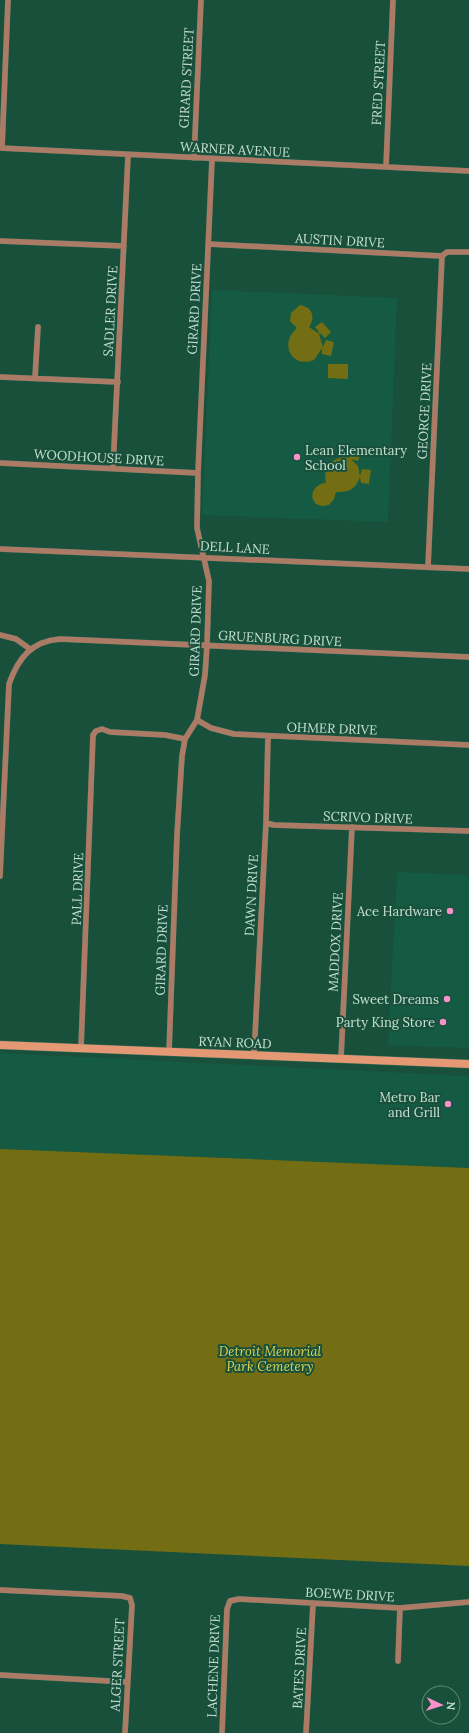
<svg xmlns="http://www.w3.org/2000/svg" width="469" height="1733" viewBox="0 0 469 1733" font-family="Lora,serif">
	<style>
		.built { fill: #155a43 }
		.green { fill: #736e14 }
		.lines { fill: none; stroke-linecap: round; stroke-linejoin: round }
		.street-casing { stroke: #3b6d5a; stroke-width: 6 }
		.secondary-casing { stroke: #3b6d5a; stroke-width: 9 }
		.street { stroke: #ac7b65; stroke-width: 5.5 }
		.secondary { stroke: #e59874; stroke-width: 8 }
		.poi-dot { fill: #f890cb; stroke: #18503c; stroke-width: 1.5 }
		.labels { text-anchor: middle; stroke-width: 4; stroke-linejoin: round; paint-order: stroke }
		.street-label { font-size: 13px; fill: #c5e0d4; stroke: #18503c }
		.poi-label { font-size: 13px; fill: #c5e0d4; stroke: #18503c; text-anchor: end }
		.park-label { font-size: 13px; font-style: italic; fill: #ddd556; stroke: #18503c }
	</style>
	<rect width="100%" height="100%" fill="#18503c"/>
	<path class="built" d="M212,290L397,298L388,522L202,515Z
		M397,872L469,875V1048L388,1045Z
		M0,1053L469,1076V1168L0,1149Z"/>
	<path class="green" d="M300,305C312,307 316,317 309,327L318,333L319,332L315,327L322,322L331,332L325,338L320,333L319,334L323,347L326,340L334,342L331,356L322,354V348L314,360C291,369 279,343 297,328L290,321L291,313Z
		M328,364H348V379L328,378Z
		M348,447L361,453L358,461L351,459L358,466L360,476L362,469L371,470L369,484L361,483L360,477C355,490 349,492 336,492L334,499L329,505L322,506L316,504C307,495 316,483 326,483C322,466 334,455 350,458L345,455Z
		M0,1149L469,1168V1566L0,1544Z"/>
	<g class="lines">
		<defs>
			<path id="street" d="M0,148L469,171
				M2,148L8,0
				M194,158L201,0
				M386,167L393,0
				M0,241L124,246
				M208,244L442,256L447,252H469
				M0,377L118,382
				M35,378L38,327
				M0,463L198,473
				M113,468L128,156
				M0,549L469,569
				M428,567L442,256
				M0,635L16,639L30,649
				M197,720L211,728L234,734L469,745
				M266,823L274,825L469,831
				M0,876L9,684C18,658 32,641 60,639L469,657
				M81,1048L93,735L96,731L102,729L110,732L165,735L185,739
				M169,1052L177,835L182,756L185,739L197,720L205,675L207,645L209,581L197,528L198,473L212,160
				M254,1055L266,823L268,736
				M341,1058L352,827
				M0,1590L122,1596L130,1598L132,1605L125,1733
				M398,1661L400,1608
				M0,1675L127,1682
				M222,1733L227,1609L230,1601L239,1599L400,1608L469,1602
				M306,1733L313,1604"/>
			<path id="secondary" d="M0,1045L469,1064"/>
		</defs>
		<use href="#street" class="street-casing"/>
		<use href="#secondary" class="secondary-casing"/>
		<use href="#street" class="street"/>
		<use href="#secondary" class="secondary"/>
	</g>
	<g class="poi-dot">
		<circle cx="297" cy="457" r="4"/>
		<circle cx="450" cy="911" r="4"/>
		<circle cx="447" cy="999" r="4"/>
		<circle cx="443" cy="1022" r="4"/>
		<circle cx="448" cy="1104" r="4"/>
	</g>
	<g class="labels">
		<g class="street-label">
			<text transform="translate(186 78) rotate(-87)" y="5">GIRARD STREET</text>
			<text transform="translate(378 83) rotate(-87)" y="5">FRED STREET</text>
			<text transform="translate(235 149) rotate(3)" y="5">WARNER AVENUE</text>
			<text transform="translate(340 240) rotate(3)" y="5">AUSTIN DRIVE</text>
			<text transform="translate(194 309) rotate(-87)" y="5">GIRARD DRIVE</text>
			<text transform="translate(110 311) rotate(-87)" y="5">SADLER DRIVE</text>
			<text transform="translate(424 411) rotate(-87)" y="5">GEORGE DRIVE</text>
			<text transform="translate(99 457) rotate(3)" y="5">WOODHOUSE DRIVE</text>
			<text transform="translate(235 547) rotate(3)" y="5">DELL LANE</text>
			<text transform="translate(195 631) rotate(-88)" y="5">GIRARD DRIVE</text>
			<text transform="translate(280 638) rotate(3)" y="5">GRUENBURG DRIVE</text>
			<text transform="translate(332 728) rotate(2)" y="5">OHMER DRIVE</text>
			<text transform="translate(368 817) rotate(2)" y="5">SCRIVO DRIVE</text>
			<text transform="translate(77 889) rotate(-88)" y="5">PALL DRIVE</text>
			<text transform="translate(251 895) rotate(-87)" y="5">DAWN DRIVE</text>
			<text transform="translate(335 942) rotate(-87)" y="5">MADDOX DRIVE</text>
			<text transform="translate(161 950) rotate(-88)" y="5">GIRARD DRIVE</text>
			<text transform="translate(235 1042) rotate(2)" y="5">RYAN ROAD</text>
			<text transform="translate(350 1594) rotate(3)" y="5">BOEWE DRIVE</text>
			<text transform="translate(117 1665) rotate(-87)" y="5">ALGER STREET</text>
			<text transform="translate(213 1666) rotate(-88)" y="5">LACHENE DRIVE</text>
			<text transform="translate(299 1668) rotate(-87)" y="5">BATES DRIVE</text>
		</g>
		<g class="poi-label">
			<text x="305" y="455" text-anchor="start">Lean Elementary<tspan x="305" dy="15">School</tspan></text>
			<text x="442" y="916">Ace Hardware</text>
			<text x="439" y="1004">Sweet Dreams</text>
			<text x="435" y="1027">Party King Store</text>
			<text x="440" y="1102">Metro Bar<tspan x="440" dy="15">and Grill</tspan></text>
		</g>
		<g class="park-label">
			<text x="270" y="1356">Detroit Memorial<tspan x="270" dy="15">Park Cemetery</tspan></text>
		</g>
	</g>
	<g transform="translate(441 1705) rotate(94)"><circle r="19" fill="#18503c" stroke="#5d8a79"/>
	<path d="M0-3L7 15L0 10L-7 15Z" fill="#f890cb"/>
	<text y="-6" font-size="11" font-weight="bold" text-anchor="middle" fill="#c5e0d4">N</text>
	</g>
</svg>
